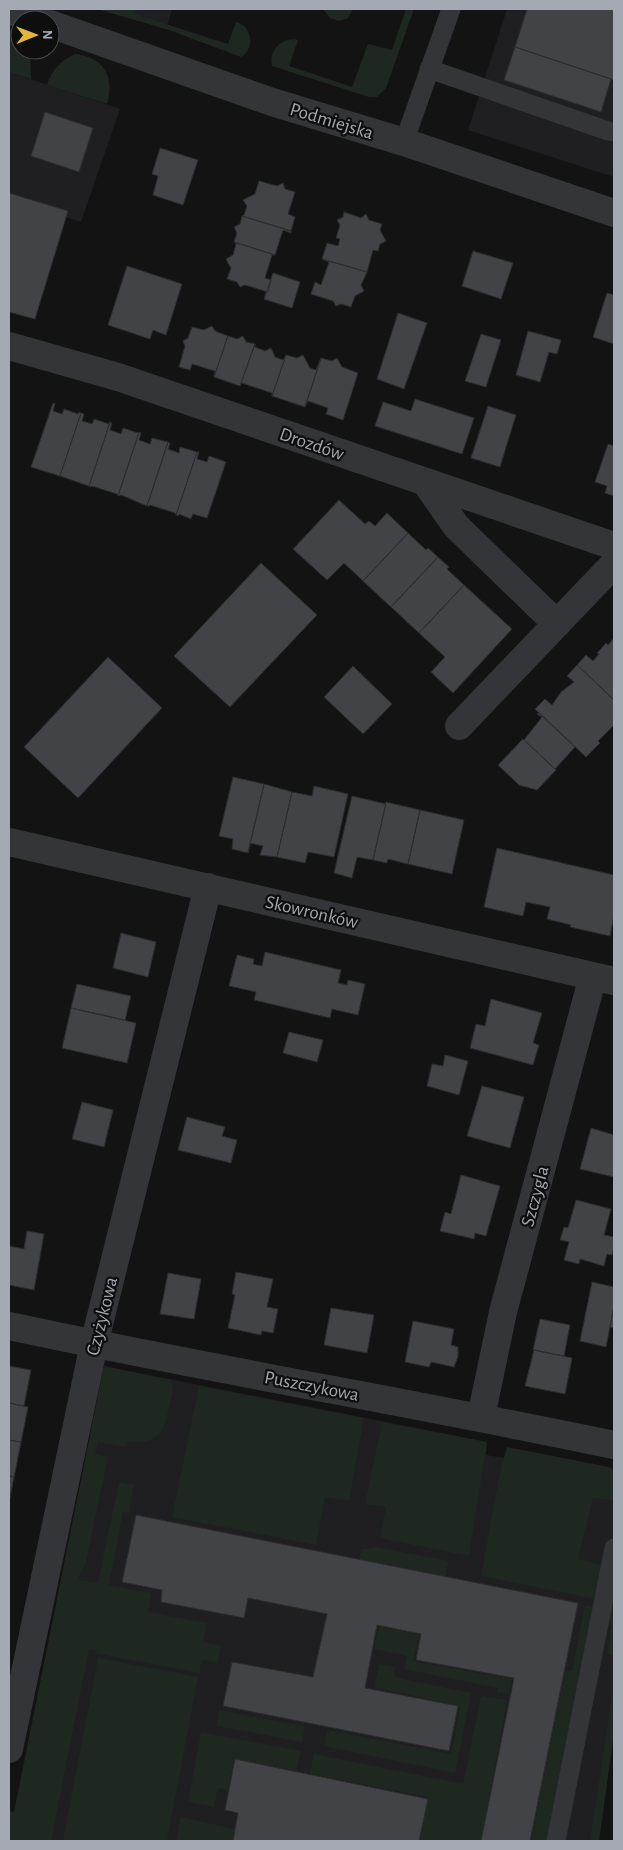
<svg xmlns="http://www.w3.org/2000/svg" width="623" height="1850" viewBox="0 0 623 1850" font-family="'Alegreya Sans',sans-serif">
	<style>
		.built { fill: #1f1f21 }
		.green { fill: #1f2721 }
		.building { fill: #424347; stroke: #2d2d30 }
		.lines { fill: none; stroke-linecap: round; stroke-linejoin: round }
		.service { stroke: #343539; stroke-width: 19 }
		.minor { stroke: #343539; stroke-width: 28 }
		.labels { text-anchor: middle; stroke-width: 4.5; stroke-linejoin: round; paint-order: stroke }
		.street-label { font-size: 19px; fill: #a5a9b4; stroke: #0e0e0f }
	</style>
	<rect width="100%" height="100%" fill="#131314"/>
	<path class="built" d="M97,9H172L166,29Z
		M507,9H614V177L468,130Z
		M9,72L120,109L81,222L66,217L35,319L9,312Z
		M104,1366L487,1442L486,1455L505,1458L518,1449L609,1467L614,1471V1732L599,1841H9Z"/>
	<path class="green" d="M97,9H136L135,14L228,44L236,22C253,26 255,49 241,57L166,29Z
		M323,9H353L348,18L339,21L330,18Z
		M406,9H414L386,88L377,97H369L272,66C269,49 282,37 298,40L289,66L352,87L368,44L392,50Z
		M9,29L20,34V50L30,51L31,79L9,72Z
		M75,54C104,57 115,77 107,104L47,85C51,71 61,60 75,54Z
		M104,1366L170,1380C175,1387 172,1395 170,1403C164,1431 161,1445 128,1442L126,1447L98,1442L95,1454L108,1457L86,1562L78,1580L98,1583L119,1482L134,1485L129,1513L123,1512L109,1585L151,1593L148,1612L207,1623L203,1642L221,1645L218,1663L202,1660L199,1673L95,1653L96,1650L89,1649L51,1841H9V1811L14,1812Z
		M199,1386L364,1418L349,1501L325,1497L316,1545L172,1517Z
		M382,1422L487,1442L469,1556L380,1538L386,1507L365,1504Z
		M507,1447L609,1467L614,1471V1500L593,1498L578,1559L598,1564L602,1568L595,1599L481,1576L500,1472Z
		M376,1547L449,1561L445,1576L359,1559L361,1549H367Z
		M614,1589V1656L607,1653L612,1626L609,1621Z
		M585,1605L593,1607L547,1841H531L565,1671H572Z
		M379,1626L419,1635L413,1661L512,1679L509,1694L497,1692V1688L404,1669L407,1656L374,1649Z
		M98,1658L198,1677L167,1841H63Z
		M379,1664L395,1667L394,1677L471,1693L455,1773L324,1746L327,1730L451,1754L460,1706L374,1687Z
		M614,1684V1732L599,1841H590Z
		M481,1696L507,1700L481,1841H420L428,1797L310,1774L314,1754L463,1784Z
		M219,1710L305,1726L302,1742L217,1726Z
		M201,1732L301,1751L296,1771L234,1759L228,1790L218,1788L214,1807L188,1802Z
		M181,1817L234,1829L232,1841H176Z"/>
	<path class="building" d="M527,9H614V80L515,47Z
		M515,47L611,79L601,112L504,80Z
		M45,112L93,128L79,172L31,156Z
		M160,148L198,160L183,205L153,195L158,176L152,174Z
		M259,181L277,186L283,183L285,189L295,192L288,214L295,217L291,231L242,216L244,215L247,206L243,200L255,194Z
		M9,193L68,211L35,319L9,312Z
		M344,212L361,218L366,214L369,220L382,224L380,230L386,241L380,244L378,251L373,250L367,272L322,259L327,243L338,246L340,239L336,238L340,225L337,220L343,217Z
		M242,216L291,231V233L283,230L275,255L234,242L237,233L234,227L240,224Z
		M234,242L275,255H272L265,278L271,280L268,292L245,285L240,287L237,282L227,279L231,268L226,259L233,255L236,244Z
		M473,251L513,263L501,299L462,286Z
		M322,259L367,272L361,285L364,291L355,296L351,307L341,304L336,306L333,301L311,294L315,282L321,285L329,262Z
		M127,266L182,284L166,335L153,330L150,339L108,325Z
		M273,273L300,282L292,308L264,299Z
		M607,293L614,295V344L593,337Z
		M398,313L427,323L404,389L377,379Z
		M212,326L215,331L228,336L214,377L215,371L192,364L190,370L179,367L185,346L183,341L188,338L192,327L204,330Z
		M528,331L561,340L557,354L549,352L540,382L516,375Z
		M481,334L501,340L486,387L465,381Z
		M228,336L237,339L243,336L246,342L255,344L240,386L214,377Z
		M255,344V347L265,351L271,348L275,357L283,360L286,355L272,396V393L242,383L240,386Z
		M286,355L297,358L303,355L310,368L316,370L321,358L305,407L272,396Z
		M321,358L332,361L337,358L342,367L358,373L343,420L326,414L328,408L308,401L305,407Z
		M415,399L474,418L462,454L375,426L383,402L411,411Z
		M53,403L55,404L53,411L62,414L64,409L78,414L79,412L81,413L60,476L31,467Z
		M488,406L516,415L500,467L471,458Z
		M81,413L84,414L82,421L92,424L94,419L109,424L110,422L89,486L60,476Z
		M110,422L112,423L110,430L121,434L123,428L138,433L139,432L118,496L117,494L92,486L91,487L89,486Z
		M139,432L141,433L139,440L150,444L152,438L168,442L147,506L121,495L118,496Z
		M168,442L170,443L168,449L179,453L180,447L197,452L176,515L175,513L150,505L149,506H147Z
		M608,444L614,446V496L605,493L607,486L595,482Z
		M197,452H199L197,459L207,462L209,456L226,462L207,518L193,514L191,519L179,514L178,516L176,515Z
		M339,500L365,524L369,521L375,526L387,513L408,533L363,581L344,563L327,580L293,549Z
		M408,533L426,550L428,548L438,557L391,607L363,581Z
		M438,557L449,567L447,569L464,585L419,633L391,607Z
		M261,563L317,615L230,707L174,656Z
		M464,585L512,629L453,693L431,672L445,657L419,633Z
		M614,638V700L577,665L586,655L593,661L599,654L597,653L606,643L608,645Z
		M108,657L162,708L78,798L24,747Z
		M577,665L614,700V725L598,741L600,743L586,757L535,709L545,699L552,705L561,692L574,682L567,676Z
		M353,666L392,704L363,734L324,697Z
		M539,713L575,747L555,769L524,740L542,717L537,714Z
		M523,739L556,770L537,790L519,785L498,765Z
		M233,777L264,784L248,853L232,849L233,839L219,836Z
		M264,784L292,792L277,857L260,855L263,846L250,843L248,853Z
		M314,786L348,794L334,857L308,852L305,863L277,857L292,792L312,796Z
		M352,796L386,804L373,860L357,857L352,878L334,873Z
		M386,802L420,810L408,864L388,859L387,863L373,860Z
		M420,810L464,820L452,874L408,864Z
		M497,848L614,875V915L610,936L570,927L571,925L547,919L550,907L526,902L523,916L484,907Z
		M121,933L156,942L148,977L113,968Z
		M265,952L341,970L338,983L347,985L348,980L365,984L358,1015L332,1009L330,1018L254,1000L256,992L229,986L237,955L254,959L253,964L262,966Z
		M77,984L131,996L125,1020L71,1008Z
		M491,999L542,1013L533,1043L539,1045L533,1065L470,1048L476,1024L485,1026Z
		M71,1008L136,1023L127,1063L62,1048Z
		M289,1032L323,1040L317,1062L283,1053Z
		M445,1055L468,1061L459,1095L427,1086L432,1064L443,1066Z
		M482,1086L524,1097L510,1148L467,1136Z
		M82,1102L113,1110L104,1147L72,1139Z
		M187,1117L225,1127L222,1136L237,1140L231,1163L178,1150Z
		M591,1128L614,1135V1177L580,1169Z
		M461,1175L500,1186L486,1236L475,1233L474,1239L440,1231L445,1212L451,1214Z
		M576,1200L611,1209L604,1235L614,1237V1246L612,1255L607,1254L604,1266L580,1259L579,1264L564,1260L569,1242L560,1240L564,1227L568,1228Z
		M27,1231L44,1234L34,1290L9,1285V1246L24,1249Z
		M236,1272L273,1279L267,1307L278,1309L273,1333L262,1331L261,1335L228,1328L235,1295L232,1294Z
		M168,1273L201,1279L194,1319L160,1314Z
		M592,1282L614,1287V1306L606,1347L580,1341Z
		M614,1306V1328L610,1327Z
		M331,1308L374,1315L367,1353L324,1345Z
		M540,1319L570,1325L564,1356L533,1350Z
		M413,1321L454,1329L451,1345L458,1347V1356L454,1367L431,1362L429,1367L405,1362Z
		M534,1350L572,1358L565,1394L525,1386Z
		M9,1366L31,1370L24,1406L9,1403Z
		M9,1403L28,1407L21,1442L9,1440Z
		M9,1440L21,1442L14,1477L9,1476Z
		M9,1476L14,1477L9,1503Z
		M136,1515L578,1603L530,1841H481L514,1678L416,1660L421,1634L377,1625L365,1688L458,1706L449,1751L223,1706L232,1662L313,1677L327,1614L248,1598L244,1618L161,1602L162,1590L122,1582Z
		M235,1759L428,1799L419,1841H233L238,1813L225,1810Z"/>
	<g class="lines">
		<path class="service" d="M429,69L608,131L614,132
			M404,142L451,9
			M556,1841L614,1548"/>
		<path class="minor" d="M11,9L17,13L37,20
			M50,24L272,102L404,142L614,213
			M9,346L118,377L614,546
			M426,483L456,526L557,624
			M459,726L614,564
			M9,842L614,981
			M9,1326C210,1369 413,1403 614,1445
			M481,1417L503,1312L593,976
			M9,1749L94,1344L208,887"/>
	</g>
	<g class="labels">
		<g class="street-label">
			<text transform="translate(332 120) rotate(17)" y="7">Podmiejska</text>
			<text transform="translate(312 443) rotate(19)" y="7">Drozdów</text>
			<text transform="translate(312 911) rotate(13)" y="7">Skowronków</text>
			<text transform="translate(534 1196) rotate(-75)" y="7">Szczygla</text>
			<text transform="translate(101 1316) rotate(-76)" y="7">Czyżykowa</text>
			<text transform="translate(312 1385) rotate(11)" y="7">Puszczykowa</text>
		</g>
	</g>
	<rect width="623" height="1850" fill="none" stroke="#a5a9b4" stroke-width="20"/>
	<g transform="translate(35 35) rotate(89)"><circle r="24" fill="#0e0e0f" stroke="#4a4c51"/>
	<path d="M0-4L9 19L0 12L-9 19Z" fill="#e4b63b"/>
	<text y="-8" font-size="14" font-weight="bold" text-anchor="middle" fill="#a5a9b4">N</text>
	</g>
</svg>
